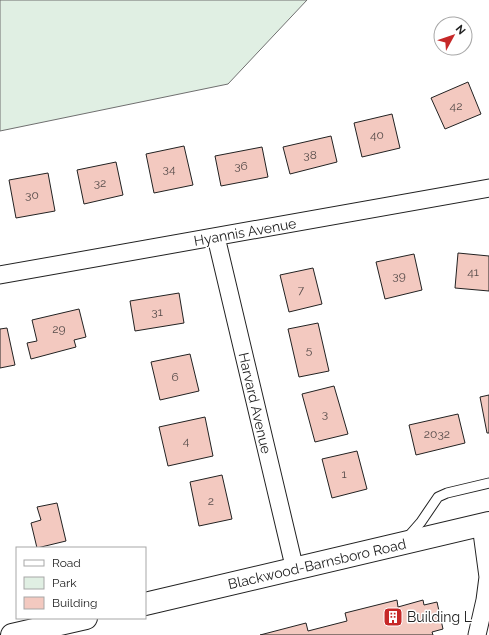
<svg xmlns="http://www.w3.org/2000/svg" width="489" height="635" viewBox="0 0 489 635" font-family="Raleway,sans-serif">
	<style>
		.green { fill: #e0efe3; stroke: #6f6f6f }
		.building { fill: #f3c9c0; stroke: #222 }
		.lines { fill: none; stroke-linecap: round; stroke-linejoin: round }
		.lane-casing { stroke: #222; stroke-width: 11 }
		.street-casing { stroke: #222; stroke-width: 19 }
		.secondary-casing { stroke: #222; stroke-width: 24 }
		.lane { stroke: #fff; stroke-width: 9 }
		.street { stroke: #fff; stroke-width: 17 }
		.secondary { stroke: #fff; stroke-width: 22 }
		.labels { text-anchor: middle; stroke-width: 3; stroke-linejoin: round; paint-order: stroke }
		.number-label { font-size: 12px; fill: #564c4a }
		.street-label { font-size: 14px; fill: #222; stroke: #fff }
		.poi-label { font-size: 14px; fill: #222; stroke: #fff; text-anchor: start }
	</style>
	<rect width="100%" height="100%" fill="#fff"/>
	<path class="green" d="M0,0H307L228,84L0,131Z"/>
	<path class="building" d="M468,82L481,114L445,129L431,98Z
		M392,114L400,148L362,157L354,123Z
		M331,136L337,162L290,174L283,147Z
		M184,146L193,185L154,193L146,154Z
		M262,147L268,177L221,186L215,156Z
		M116,162L123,195L84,204L77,170Z
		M48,173L55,211L16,218L9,180Z
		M458,253L489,256V291L455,288Z
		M414,254L422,290L385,299L376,262Z
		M313,268L322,304L289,312L280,275Z
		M179,293L184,323L135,331L130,301Z
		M79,309L86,337L74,340L76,347L31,359L27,343L37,341L32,320Z
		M318,323L329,371L299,377L288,329Z
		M7,328L15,365L0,368V329Z
		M190,354L199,391L160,400L151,362Z
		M334,386L348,434L315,442L302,394Z
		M489,395V433H487L480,397Z
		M458,414L465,443L416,455L409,425Z
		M205,417L213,456L168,466L159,427Z
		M357,451L367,489L332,498L322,459Z
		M222,475L232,519L199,526L190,482Z
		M57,503L66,541L37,548L31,523L41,520L37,507Z
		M397,600L398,607L423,600L424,605L437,602L443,629L432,632L433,635H260L306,623L308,631L347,621L345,613Z"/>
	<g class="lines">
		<defs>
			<path id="lane" d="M407,538L421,522L438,497L447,493L489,483"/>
			<path id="street" d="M216,237L295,570
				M0,275L489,188
				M477,635L485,600L488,577L481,525"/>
			<path id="secondary" d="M145,604L489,523
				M12,635L86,618"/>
		</defs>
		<use href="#lane" class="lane-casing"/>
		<use href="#street" class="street-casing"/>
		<use href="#secondary" class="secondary-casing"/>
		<use href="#lane" class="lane"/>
		<use href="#street" class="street"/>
		<use href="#secondary" class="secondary"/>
	</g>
	<defs>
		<symbol id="building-square" viewBox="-11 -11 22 22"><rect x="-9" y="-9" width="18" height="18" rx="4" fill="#c62828" stroke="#fff"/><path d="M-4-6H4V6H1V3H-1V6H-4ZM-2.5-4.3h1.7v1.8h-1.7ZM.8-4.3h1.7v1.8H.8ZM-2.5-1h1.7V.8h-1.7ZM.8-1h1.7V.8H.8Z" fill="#fff"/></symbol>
	</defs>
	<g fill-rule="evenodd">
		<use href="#building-square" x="382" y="606" width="22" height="22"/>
	</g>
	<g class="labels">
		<g class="number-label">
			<text x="456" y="110">42</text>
			<text x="377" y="139">40</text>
			<text x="310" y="159">38</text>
			<text x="241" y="170">36</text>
			<text x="169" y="173">34</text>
			<text x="100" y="187">32</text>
			<text x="32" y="199">30</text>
			<text x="473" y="276">41</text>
			<text x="399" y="280">39</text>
			<text x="301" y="294">7</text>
			<text x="157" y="316">31</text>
			<text x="59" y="333">29</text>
			<text x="309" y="354">5</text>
			<text x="175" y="381">6</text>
			<text x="325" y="418">3</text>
			<text x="437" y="438">2032</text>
			<text x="186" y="445">4</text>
			<text x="344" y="478">1</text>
			<text x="211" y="505">2</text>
		</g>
		<g class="street-label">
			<text transform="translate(245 232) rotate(-10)" y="5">Hyannis Avenue</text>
			<text transform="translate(255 403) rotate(77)" y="5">Harvard Avenue</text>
			<text transform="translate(317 564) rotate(-13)" y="5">Blackwood-Barnsboro Road</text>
		</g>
		<g class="poi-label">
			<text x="407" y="622">Building L</text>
		</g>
	</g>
	<rect x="16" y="547" width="130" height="72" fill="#ffffff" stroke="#a7a7a7"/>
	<rect x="24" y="560" width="20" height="6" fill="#ffffff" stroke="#a7a7a7"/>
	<text x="52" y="567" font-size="12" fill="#222222">Road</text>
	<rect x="24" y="577" width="20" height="12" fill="#e0efe3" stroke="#a7a7a7"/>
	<text x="52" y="587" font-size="12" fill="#222222">Park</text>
	<rect x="24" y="597" width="20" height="12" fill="#f3c9c0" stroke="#a7a7a7"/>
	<text x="52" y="607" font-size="12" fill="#222222">Building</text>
	<g transform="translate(453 36) rotate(50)"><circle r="19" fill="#ffffff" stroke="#a7a7a7"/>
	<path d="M0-3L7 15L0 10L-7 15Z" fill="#c62828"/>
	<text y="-6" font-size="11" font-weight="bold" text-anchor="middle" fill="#222222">N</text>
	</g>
</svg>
